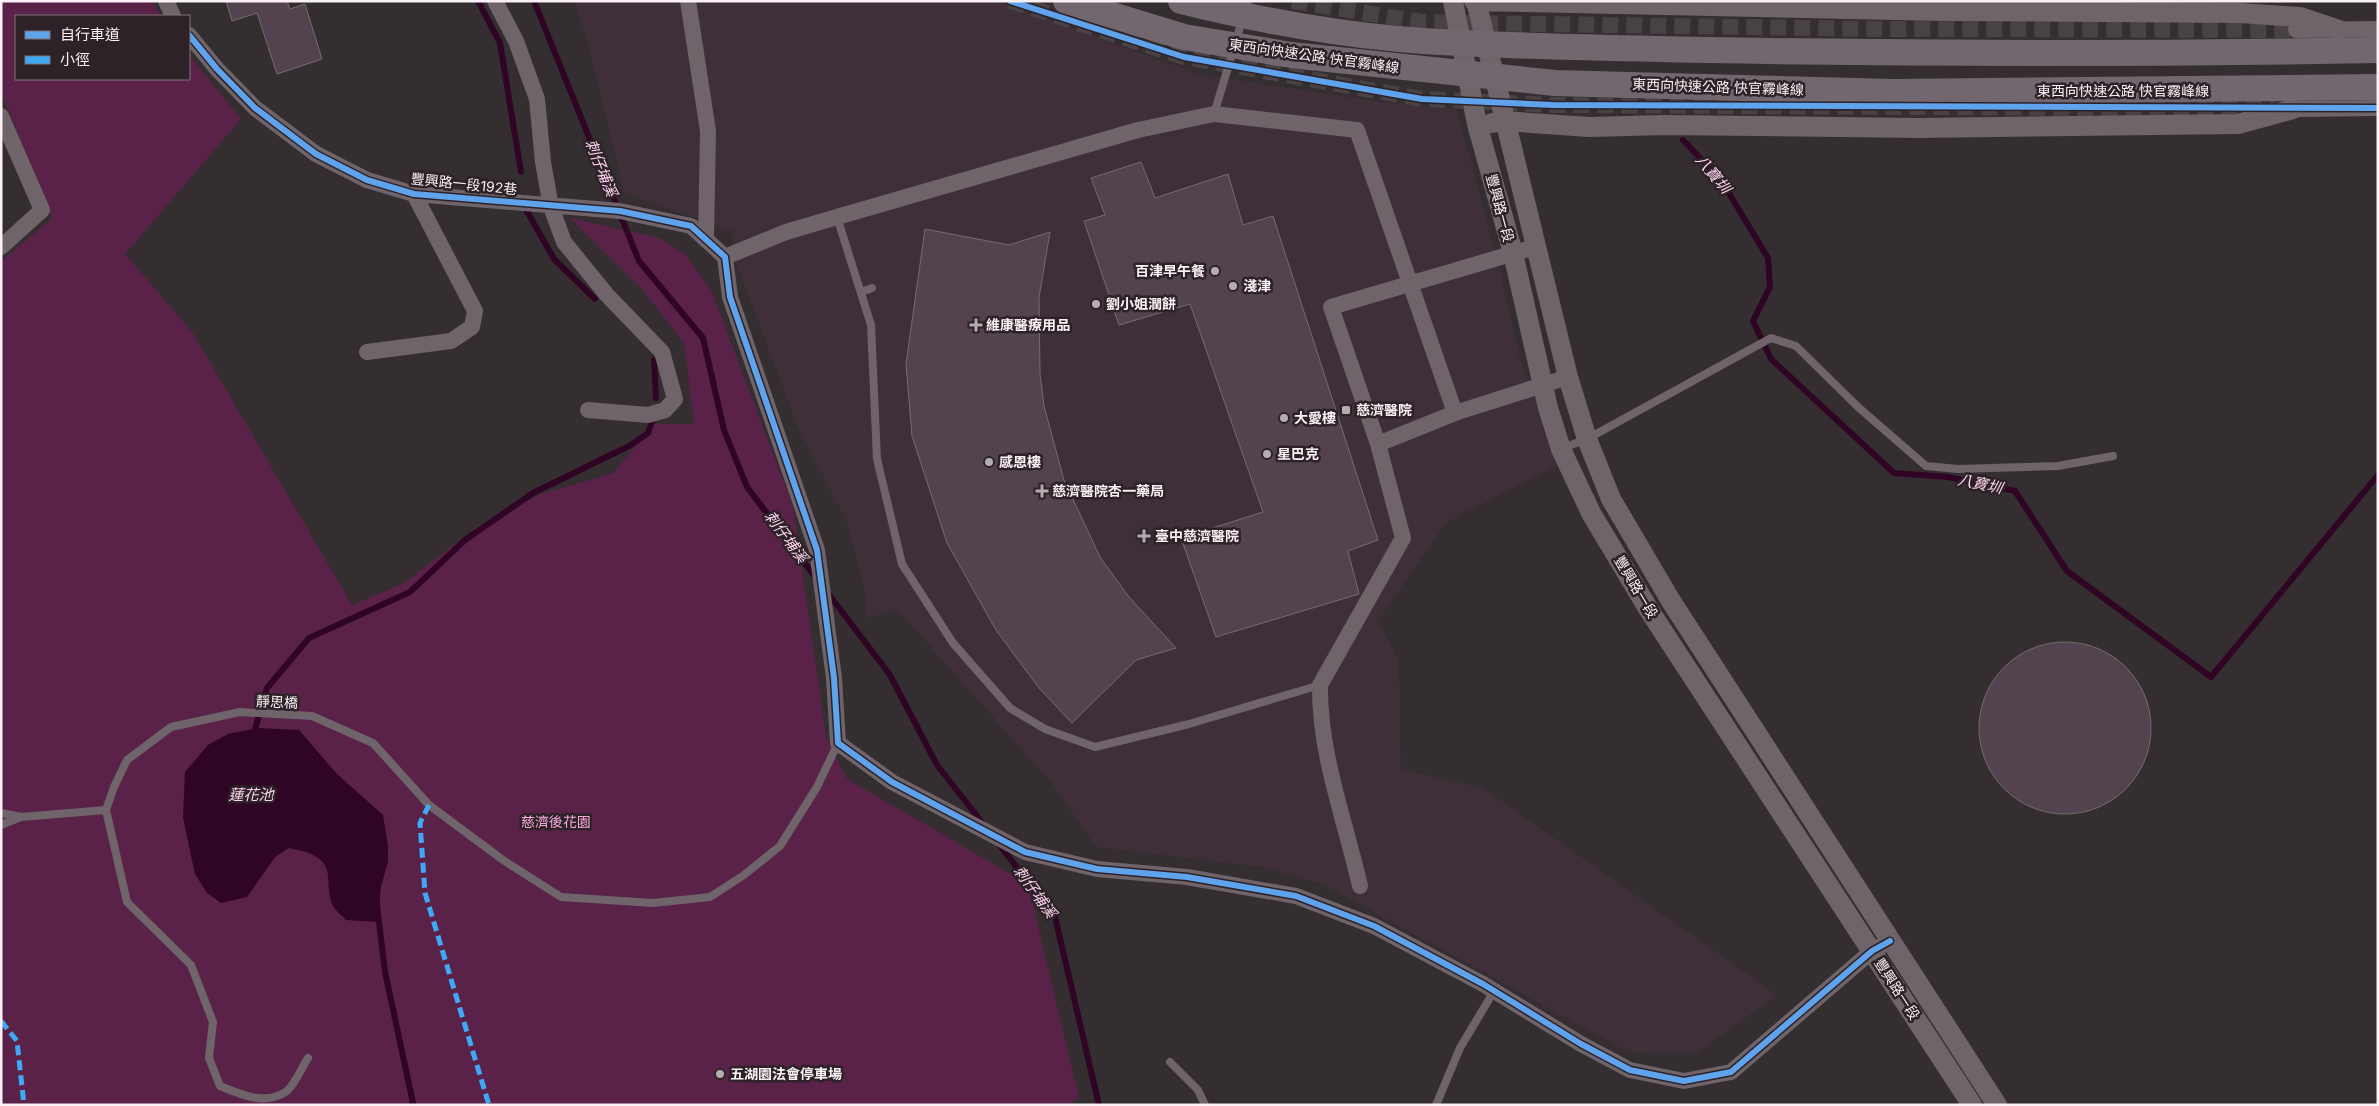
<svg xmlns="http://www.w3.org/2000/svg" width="2379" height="1106" viewBox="0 0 2379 1106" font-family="Inter,'Noto Sans TC',sans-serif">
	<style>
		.built { fill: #3e2f39 }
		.green { fill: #5a2249 }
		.water { fill: #2f0424 }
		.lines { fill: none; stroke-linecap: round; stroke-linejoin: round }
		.stream { stroke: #2f0424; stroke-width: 6 }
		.building { fill: #53434e; stroke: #736d70 }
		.minor-tunnel { stroke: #484245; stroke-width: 16; stroke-dasharray: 16 8; stroke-linecap: butt }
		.service { stroke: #6e646a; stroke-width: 8 }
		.minor { stroke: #6e646a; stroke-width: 16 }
		.tertiary { stroke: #6e646a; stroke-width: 20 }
		.trunk-bridge { stroke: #72676e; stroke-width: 26 }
		.quiet { stroke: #3fa9f5; stroke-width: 5; stroke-dasharray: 10 5; stroke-linecap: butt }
		.cycleway-casing { stroke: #2d2228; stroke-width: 9 }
		.cycleway { stroke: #60a3ed; stroke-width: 6 }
		.poi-dot { fill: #b4adb0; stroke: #2d2228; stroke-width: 2 }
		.labels { text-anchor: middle; stroke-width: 5; stroke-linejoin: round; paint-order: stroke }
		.street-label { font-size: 14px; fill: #f9f1f5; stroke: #2d2228 }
		.poi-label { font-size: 14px; font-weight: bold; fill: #f9f1f5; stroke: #2d2228; text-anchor: start }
		.park-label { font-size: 14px; fill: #f9aadc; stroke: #2d2228 }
		.water-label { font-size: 15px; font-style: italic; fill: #fed4ee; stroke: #2d2228 }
	</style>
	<rect width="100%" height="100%" fill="#342e31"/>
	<path class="built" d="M574,1H999L1198,74L1380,102L1457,109L1502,279L1520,359L1557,465L1446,523L1378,621L1399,661L1401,769L1483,788L1777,995L1697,1053L1628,1052L1323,884L1262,867L1096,847L1054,786L898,610L866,618L867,598L846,520L797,425L733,254L732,231L624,193L589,46Z"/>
	<path class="green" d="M1,1H151L162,16H16V79H189V55L241,119L125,254L193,333L352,605L404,583L476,528L539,495L613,473L655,424H694L684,343L642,289L570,218L659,238L684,253L711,290L793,507L826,737L847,779L1028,884L1079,1098L1067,1105H1V261L52,219L1,91Z"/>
	<path class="water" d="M258,728L299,730L337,774L383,815L388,846V862L381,886L378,922L346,920C342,916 336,911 333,906C328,896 329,885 328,875C326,855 304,851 289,848L275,857L247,897L221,903L207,893L195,874L183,818L185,772L208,745L228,734Z"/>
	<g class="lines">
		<path class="stream" d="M478,1L500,43L521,172
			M534,1L639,261L703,338L724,430L747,487L816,578
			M1683,140L1721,180L1768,258L1770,287L1753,321L1771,359L1894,473L1948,477L2015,491L2067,571L2211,677L2378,475
			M524,206L554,259L595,299
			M654,360L656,398
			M827,592L890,675L937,765L984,825
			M253,736L267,688L309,638L410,592L465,540L533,493L631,445L648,433L654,416
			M998,843L1055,917L1099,1105
			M377,905L385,972L413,1103L411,1105"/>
	</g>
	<path class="building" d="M226,1H287L290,9L305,4L322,59L277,74L257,13L232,21Z
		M1141,162L1155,198L1228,174L1243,225L1273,216L1378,540L1348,551L1359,594L1216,637L1181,538L1263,512L1190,304L1119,325L1084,221L1105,215L1091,178Z
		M925,229L1009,245L1050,232L1039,297L1040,374L1044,406L1064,480L1100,557L1129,597L1176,648L1136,660L1072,723L1039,688L996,630L947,543L912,436L906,364Z
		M1979 728a86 86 0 1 1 172 0a86 86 0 1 1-172 0Z"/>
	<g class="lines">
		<path class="minor-tunnel" d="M1010,1L1184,57L1422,99L1553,105L2275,109
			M1292,1L1422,22L1466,23L1883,29L2296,30"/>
		<path class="service" d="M1214,114L1248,1
			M837,217L871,325L877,459L902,564L953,643L1010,708L1045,729L1095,747L1189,724L1320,685
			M861,292L872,288
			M1563,448L1587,439L1771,338L1796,346L1858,407L1926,466L1958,469L2058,466L2113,456
			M106,810L127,902L191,965L213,1022L209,1058L220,1086C242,1095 266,1106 287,1091C295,1084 302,1067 308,1058
			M1,813L21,817L106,810L114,787L127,760L171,727L240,712L312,716L373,743L429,805L503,860L561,897L653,903L710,897L744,875L780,846L817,787L838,743
			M1,825L21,817
			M1170,1062L1198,1090L1205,1105
			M1436,1105L1460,1048L1494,991"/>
		<path class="minor" d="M166,1L173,16
			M495,1L516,41L537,99L543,162L551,207L564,242L607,295L662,352L675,399L665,410L648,415L588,410
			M688,1L708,131L706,240
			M2296,30L2378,29
			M189,35L217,69L255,108L316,154L367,180L414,194L620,211L691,226L725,257L730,297L817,550L834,678L838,743L892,782L1025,852L1097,869L1187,877L1296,896L1374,926L1483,984L1581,1044L1630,1070L1684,1081L1731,1072L1872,951L1890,941
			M2293,109L2378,108
			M1,116L42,210L1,247
			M1535,247L1331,307L1378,444L1455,413L1568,377
			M725,257L786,232L837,217L1138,130L1214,114L1357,130L1455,413
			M367,352L451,341L472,327L475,311L414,194
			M1360,886C1345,820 1319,753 1320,685L1403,538L1378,444"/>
		<path class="tertiary" d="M1453,1L1477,124L1513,253L1548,408L1561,449L1591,513L1649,610L1972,1105
			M1474,1L1941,11L2239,13L2300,17L2339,30
			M1476,1L1568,377L1587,439L1611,499L1671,601L1997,1105
			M1492,123L1504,121L1589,127L1664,125L1919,128L2238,124L2293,109"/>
		<path class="trunk-bridge" d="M1066,1L1184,37L1291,55L1555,83L1893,92L2378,87
			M1181,1C1256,20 1347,36 1424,41C1519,47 1614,48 1708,50C1931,54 2154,54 2378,50"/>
		<path class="quiet" d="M429,805L420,823L425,893L489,1105
			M1,1021L17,1041L24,1105"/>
		<defs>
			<path id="cycleway" d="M1010,1L1184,57L1422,99L1553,105L2378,108
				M189,35L217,69L255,108L316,154L367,180L414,194L620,211L691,226L725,257L730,297L817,550L834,678L838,743L892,782L1025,852L1097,869L1187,877L1296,896L1374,926L1483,984L1581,1044L1630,1070L1684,1081L1731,1072L1872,951L1890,941"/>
		</defs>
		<use href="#cycleway" class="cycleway-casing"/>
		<use href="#cycleway" class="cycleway"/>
	</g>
	<g class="poi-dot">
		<circle cx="1215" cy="271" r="5"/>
		<circle cx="1233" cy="286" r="5"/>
		<circle cx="1096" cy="304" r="5"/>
		<path d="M973.5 317.5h5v5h5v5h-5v5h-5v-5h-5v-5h5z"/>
		<rect x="1341" y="405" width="10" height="10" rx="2.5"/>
		<circle cx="1284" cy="418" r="5"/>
		<circle cx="1267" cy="454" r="5"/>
		<circle cx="989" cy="462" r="5"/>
		<path d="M1039.5 483.5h5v5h5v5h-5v5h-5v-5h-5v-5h5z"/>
		<path d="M1141.5 528.5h5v5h5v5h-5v5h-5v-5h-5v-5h5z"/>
		<circle cx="720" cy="1074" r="5"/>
	</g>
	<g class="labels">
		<g class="street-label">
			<text transform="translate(1314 56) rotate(8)" y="5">東西向快速公路 快官霧峰線</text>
			<text transform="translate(1718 87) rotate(2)" y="5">東西向快速公路 快官霧峰線</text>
			<text x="2123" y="96">東西向快速公路 快官霧峰線</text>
			<text transform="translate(464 184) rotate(6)" y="5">豐興路一段192巷</text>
			<text transform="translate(1500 208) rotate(75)" y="5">豐興路一段</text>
			<text transform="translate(1636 587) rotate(59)" y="5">豐興路一段</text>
			<text transform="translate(277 702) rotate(3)" y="5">靜思橋</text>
			<text transform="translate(1897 989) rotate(57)" y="5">豐興路一段</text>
		</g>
		<g class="poi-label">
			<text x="1205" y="276" text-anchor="end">百津早午餐</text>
			<text x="1243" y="291">淺津</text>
			<text x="1106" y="309">劉小姐潤餅</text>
			<text x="986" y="330">維康醫療用品</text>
			<text x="1356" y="415">慈濟醫院</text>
			<text x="1294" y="423">大愛樓</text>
			<text x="1277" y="459">星巴克</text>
			<text x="999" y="467">感恩樓</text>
			<text x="1052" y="496">慈濟醫院杏一藥局</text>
			<text x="1155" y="541">臺中慈濟醫院</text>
			<text x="730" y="1079">五湖園法會停車場</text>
		</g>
		<g class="park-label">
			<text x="556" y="827">慈濟後花園</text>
		</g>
		<g class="water-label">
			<text transform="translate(601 168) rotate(68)" y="5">刺仔埔溪</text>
			<text transform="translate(1713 174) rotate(50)" y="5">八寶圳</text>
			<text transform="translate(1980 484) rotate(12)" y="5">八寶圳</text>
			<text transform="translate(786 537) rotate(53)" y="5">刺仔埔溪</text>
			<text x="251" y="800">蓮花池</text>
			<text transform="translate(1035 892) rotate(54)" y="5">刺仔埔溪</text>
		</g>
	</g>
	<rect width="2379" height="1106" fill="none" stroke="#f9f1f5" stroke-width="5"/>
	<rect x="15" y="15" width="175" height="65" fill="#2d2228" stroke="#7f757a"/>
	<rect x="25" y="31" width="25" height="8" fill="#60a3ed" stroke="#7f757a"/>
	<text x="60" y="40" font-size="15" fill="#f9f1f5">自行車道</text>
	<rect x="25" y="56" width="25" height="8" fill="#3fa9f5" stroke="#7f757a"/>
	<text x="60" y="65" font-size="15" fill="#f9f1f5">小徑</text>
</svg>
